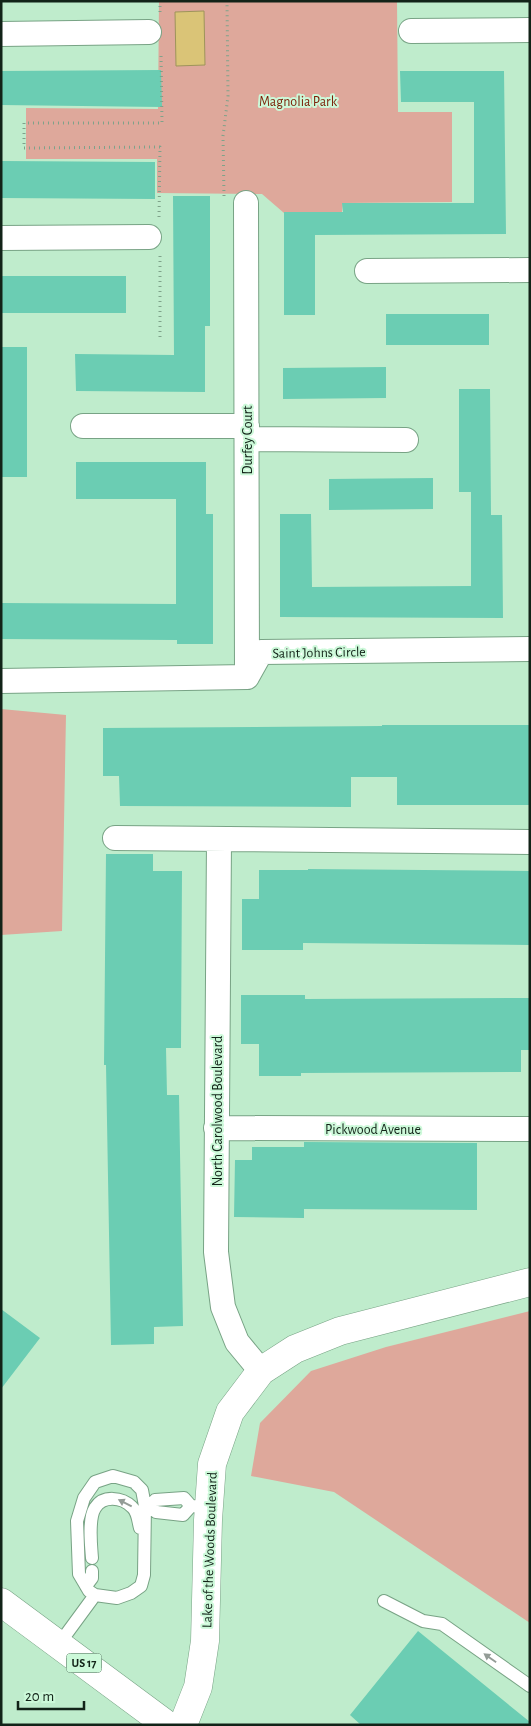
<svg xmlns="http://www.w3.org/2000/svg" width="531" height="1726" viewBox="0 0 531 1726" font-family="'Alegreya Sans',sans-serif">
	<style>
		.green { fill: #dea89b }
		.water { fill: #dac477; stroke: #9e945a }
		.building { fill: #6bcdb3 }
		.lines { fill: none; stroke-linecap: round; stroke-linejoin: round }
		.service-casing { stroke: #78a385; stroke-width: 14 }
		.minor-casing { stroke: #78a385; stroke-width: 26 }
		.tertiary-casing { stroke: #78a385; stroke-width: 29 }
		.primary-casing { stroke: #78a385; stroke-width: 29 }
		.path { stroke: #7fa28a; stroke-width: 3; stroke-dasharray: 1 4; stroke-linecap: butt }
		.service { stroke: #fff; stroke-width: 12 }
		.minor { stroke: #fff; stroke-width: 24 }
		.tertiary { stroke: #fff; stroke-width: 28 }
		.primary { stroke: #fff; stroke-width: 28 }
		.oneway { fill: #949c97 }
		.labels { text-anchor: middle; stroke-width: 4; stroke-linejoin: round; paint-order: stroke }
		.shield { fill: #ccf9d9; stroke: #4a6352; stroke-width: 1 }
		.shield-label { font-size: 12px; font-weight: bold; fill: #122318 }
		.park-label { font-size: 14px; fill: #7b1f07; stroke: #ccf9d9 }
		.street-label { font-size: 14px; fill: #122318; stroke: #ccf9d9 }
	</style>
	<rect width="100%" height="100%" fill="#bfeccc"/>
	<path class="green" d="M159,1H397L398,112H452V202L343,203L342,212L284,213L262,194L157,193V159H26V108L158,109Z
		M1,709L66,715L62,931L1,935Z
		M530,1311V1623L334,1492L251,1476L260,1423L311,1371L386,1347Z"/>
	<path class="water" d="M204,11L205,65L176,66L175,12Z"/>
	<path class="building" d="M161,70L162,107L1,105V71Z
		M400,71H504L506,234L315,235V315H284V212H343L342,203H474V102H401Z
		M1,161L155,162V199L1,198Z
		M173,196H210V326H205V392L76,391L75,354L174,355Z
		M1,276H126V313H1Z
		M386,314H489V345H386Z
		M1,347H27V477H1Z
		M386,367V398L283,399V368Z
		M459,389H490L491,515H502L503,618L280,617V514H311L312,587L471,586V492H459Z
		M76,462H206V514H213V644H177V640L1,639V603L176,604V499H76Z
		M433,478V509L329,510V479Z
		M382,725H530V805H397V777H351V807L120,806L119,776H103V728L382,726Z
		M106,854H153V871H182L181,1048H166L167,1095H179L183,1326L154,1327V1344L111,1345L106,1065H104Z
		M308,869L530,871V945L303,943V950H242V899H259V870H308Z
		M241,995H305V999L530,998V1050H521V1072L301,1073V1076H259V1044H241Z
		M304,1142L477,1143V1210L304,1209V1218L234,1217L235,1160H252V1147H304Z
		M1,1309L40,1338L1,1389Z
		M418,1631L530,1722V1725H361L350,1715Z"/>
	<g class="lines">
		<defs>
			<path id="service" d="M113,1476L134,1482L142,1490L145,1506L144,1575L141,1586L131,1593L117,1598L95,1595L89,1591L79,1574L77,1521L84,1498L95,1482Z
				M145,1506H150L156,1512L183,1515L191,1506
				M150,1506L155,1500L184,1498L191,1506L209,1507
				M92,1558C91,1545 88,1519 95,1508C103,1495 122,1497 132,1507C138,1512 138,1521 140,1528
				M86,1586L92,1578V1571
				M384,1601L423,1621L442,1624L530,1686
				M59,1644L95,1595"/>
			<path id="minor" d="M411,31L530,30
				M1,34L149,32
				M246,203L247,677
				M1,238L149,237
				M367,271L530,270
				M83,426H247
				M247,439L406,440
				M247,677L261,652L530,649
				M1,681L247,677
				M115,838L530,842
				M219,840L216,1252L223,1307L237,1342L261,1371
				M216,1128L530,1129"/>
			<path id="tertiary" d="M183,1725L198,1687L205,1641L208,1520L212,1464L230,1412L261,1371L295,1349L340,1331L530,1282"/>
			<path id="primary" d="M1,1602L167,1725"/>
		</defs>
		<use href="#service" class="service-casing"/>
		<use href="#minor" class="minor-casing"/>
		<use href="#tertiary" class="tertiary-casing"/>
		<use href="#primary" class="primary-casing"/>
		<path class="path" d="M160,1V13
			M224,196L223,136L228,96L227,1
			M159,217L160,147L24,148V123H162L161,52
			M160,256V338"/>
		<use href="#service" class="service"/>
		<use href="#minor" class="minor"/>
		<use href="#tertiary" class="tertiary"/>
		<use href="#primary" class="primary"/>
	</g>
	<defs><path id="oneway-solid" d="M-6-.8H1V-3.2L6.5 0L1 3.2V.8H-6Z" transform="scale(1.25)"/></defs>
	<g class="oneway">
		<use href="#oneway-solid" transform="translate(125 1503) rotate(-153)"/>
		<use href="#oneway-solid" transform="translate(490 1658) rotate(-145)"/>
	</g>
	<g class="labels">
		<rect class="shield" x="66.5" y="1653.5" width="35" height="19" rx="4"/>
		<g class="shield-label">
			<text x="84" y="1667">US 17</text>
		</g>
		<g class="park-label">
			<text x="298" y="106">Magnolia Park</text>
		</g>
		<g class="street-label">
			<text transform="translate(247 440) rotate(-90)" y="5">Durfey Court</text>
			<text transform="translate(319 652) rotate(-1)" y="5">Saint Johns Circle</text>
			<text transform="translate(217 1111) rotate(-90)" y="5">North Carolwood Boulevard</text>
			<text x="373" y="1134">Pickwood Avenue</text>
			<text transform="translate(209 1550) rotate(-88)" y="5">Lake of the Woods Boulevard</text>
		</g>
	</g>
	<rect width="531" height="1726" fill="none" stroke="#122318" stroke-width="5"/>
	<path d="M18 1701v8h66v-8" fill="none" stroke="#122318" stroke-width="2.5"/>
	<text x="25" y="1701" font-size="15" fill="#122318" stroke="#ccf9d9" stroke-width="4" paint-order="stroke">20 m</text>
</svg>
